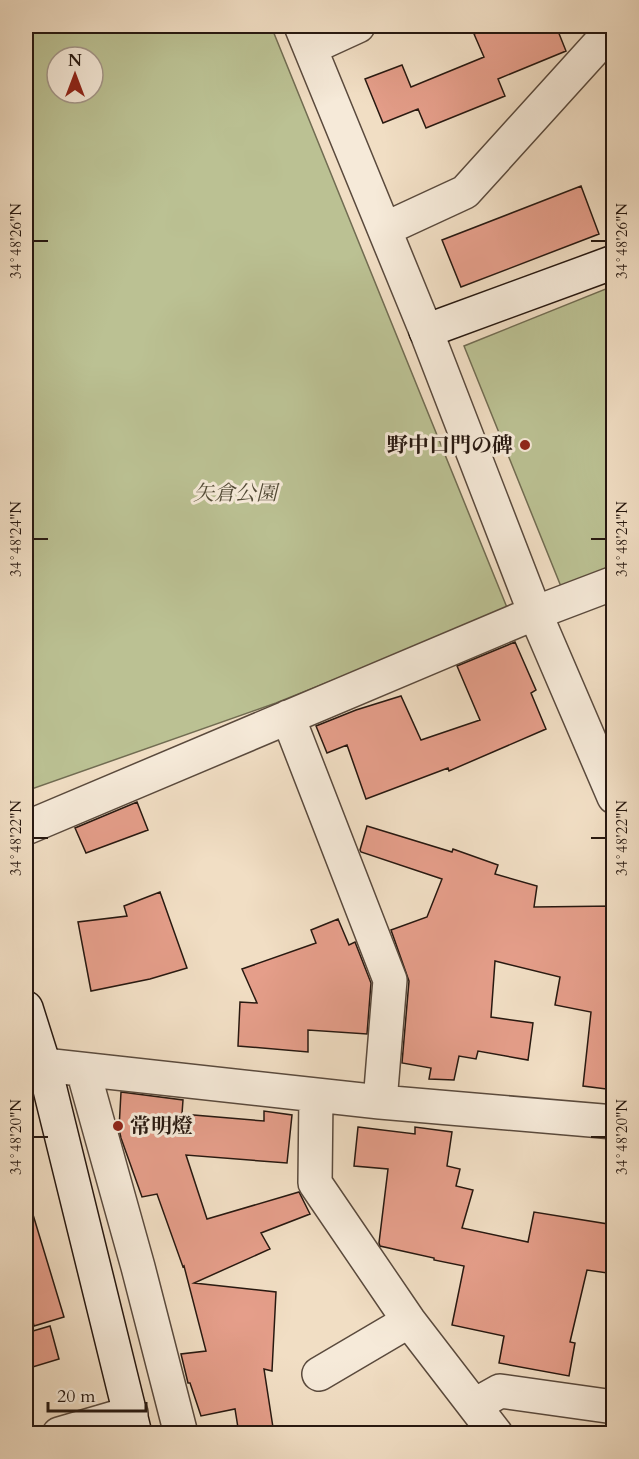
<svg xmlns="http://www.w3.org/2000/svg" width="639" height="1459" viewBox="0 0 639 1459" font-family="Cardo,'Noto Serif JP',serif">
	<style>
		.green { fill: #bbc193; stroke: #716c52; stroke-width: 1.5; fill-rule: evenodd }
		.building { fill: #e59e8a; stroke: #271810; stroke-width: 1.5 }
		.lines { fill: none; stroke-linecap: round; stroke-linejoin: round }
		.street-casing { stroke: #5a4a3d; stroke-width: 36 }
		.secondary-casing { stroke: #271810; stroke-width: 36 }
		.street { stroke: #f6ead9; stroke-width: 33 }
		.secondary { stroke: #f6ead9; stroke-width: 33 }
		.ticks { fill: none; stroke: #271810; stroke-width: 2 }
		.poi-dot { fill: #8f2418; stroke: #f6ead9; stroke-width: 2 }
		.labels { text-anchor: middle; stroke-width: 6; stroke-linejoin: round; paint-order: stroke }
		.poi-label { font-size: 21px; font-weight: bold; fill: #271810; stroke: #f6ead9; text-anchor: end }
		.park-label { font-size: 21px; font-style: italic; fill: #534b37; stroke: #f6ead9 }
		.neatline { fill: none; stroke: #271810; stroke-width: 2 }
		.ticks-label { font-size: 15px; text-anchor: middle; fill: #271810 }
	</style>
	<rect width="100%" height="100%" fill="#f1dec4"/>
	<filter id="stains"><feTurbulence type="fractalNoise" baseFrequency=".00333" numOctaves="4"/><feColorMatrix values="0 0 0 0 .2 0 0 0 0 .09 0 0 0 0 .02 0 0 0 .5 -.17"/></filter>
	<radialGradient id="worn" r=".72"><stop offset=".6" stop-color="#630" stop-opacity="0"/><stop offset="1" stop-color="#630" stop-opacity=".3"/></radialGradient>
	<path class="green" d="M26,26H271L508,610L276,703L26,791ZM57,57H93V93H57Z
		M613,286V568L562,589L464,346Z"/>
	<path class="building" d="M494,26H556L566,51L498,79L505,96L426,128L418,109L383,123L365,79L402,65L411,87L484,57L474,34Z
		M581,186L599,234L461,287L442,240Z
		M515,642L536,690L531,693L546,729L449,771L448,768L366,799L347,745L327,753L316,726L356,710L401,696L421,740L480,720L457,666Z
		M137,802L148,830L86,853L75,828Z
		M367,826L452,852L453,849L498,865L495,874L537,886L534,907L614,906V1090L583,1086L591,1012L555,1005L560,977L495,961L491,1017L533,1023L528,1060L478,1051L476,1059L459,1056L454,1080L429,1079L431,1068L402,1063L409,981L391,930L427,917L442,879L361,852L360,850Z
		M160,892L187,968L150,979L91,991L78,922L127,916L124,906Z
		M338,919L349,945L355,942L371,983L367,1034L308,1030V1052L238,1046L240,1002L257,1003L242,969L316,943L311,930Z
		M121,1092L183,1100L182,1114L264,1121V1111L292,1115L287,1163L186,1155L207,1219L299,1192L310,1214L261,1233L270,1249L194,1283L276,1292L272,1371L264,1369L274,1434H239L235,1409L201,1416L190,1383H188L181,1354L206,1351L184,1266L183,1267L157,1194L142,1197L121,1138L119,1129Z
		M358,1127L415,1134V1127L452,1132L447,1166L460,1169L456,1186L473,1190L462,1228L528,1242L534,1212L614,1225V1274L587,1270L570,1342L575,1343L569,1376L499,1363L504,1336L452,1325L464,1266L434,1260V1258L380,1246L379,1243L388,1169L354,1166Z
		M31,1208L64,1317L34,1326L26,1293V1209Z
		M50,1326L59,1359L26,1369V1333Z"/>
	<g class="lines">
		<defs>
			<path id="street" d="M301,26L426,331L535,613L614,797
				M310,48L358,26
				M385,229L465,192L609,33L607,26
				M288,717L390,980L380,1102
				M26,828L535,613L614,583
				M44,1065L380,1102L614,1122
				M83,1070L138,1267L181,1434
				M316,1095L315,1183L409,1321L496,1434
				M319,1374L409,1321
				M475,1405L500,1391L614,1407
				M59,1434L131,1413"/>
			<path id="secondary" d="M426,331L614,262
				M26,1008L44,1065L135,1434"/>
		</defs>
		<use href="#street" class="street-casing"/>
		<use href="#secondary" class="secondary-casing"/>
		<use href="#street" class="street"/>
		<use href="#secondary" class="secondary"/>
	</g>
	<path class="ticks" d="M33,241H48M591,241H606M33,539H48M591,539H606M33,838H48M591,838H606M33,1137H48M591,1137H606"/>
	<g class="poi-dot">
		<circle cx="525" cy="445" r="6"/>
		<circle cx="118" cy="1126" r="6"/>
	</g>
	<g class="labels">
		<g class="poi-label">
			<text x="513" y="452">野中口門の碑</text>
			<text x="130" y="1133" text-anchor="start">常明燈</text>
		</g>
		<g class="park-label">
			<text x="235" y="500">矢倉公園</text>
		</g>
	</g>
	<rect width="639" height="1459" fill="none" stroke="#f1dec4" stroke-width="66"/>
	<g transform="translate(75 75)"><circle r="28" fill="#f6ead9" stroke="#a39689" stroke-width="1.5"/>
	<path d="M0-4.5L10 22L0 15L-10 22Z" fill="#8f2418"/>
	<text y="-9" font-size="16" font-weight="bold" text-anchor="middle" fill="#271810">N</text>
	</g>
	<path d="M48 1402v9h98v-9" fill="none" stroke="#271810" stroke-width="3"/>
	<text x="57" y="1402" font-size="18" fill="#271810" stroke="#f6ead9" stroke-width="4.5" paint-order="stroke">20 m</text>
	<rect x="33" y="33" width="573" height="1393" class="neatline"/>
	<g class="ticks-label">
		<text transform="translate(16 241) rotate(-90)" y="5">34°48'26"N</text>
		<text transform="translate(622 241) rotate(-90)" y="5">34°48'26"N</text>
		<text transform="translate(16 539) rotate(-90)" y="5">34°48'24"N</text>
		<text transform="translate(622 539) rotate(-90)" y="5">34°48'24"N</text>
		<text transform="translate(16 838) rotate(-90)" y="5">34°48'22"N</text>
		<text transform="translate(622 838) rotate(-90)" y="5">34°48'22"N</text>
		<text transform="translate(16 1137) rotate(-90)" y="5">34°48'20"N</text>
		<text transform="translate(622 1137) rotate(-90)" y="5">34°48'20"N</text>
	</g>
	<rect width="100%" height="100%" filter="url(#stains)"/>
	<rect width="100%" height="100%" fill="url(#worn)"/>
</svg>
